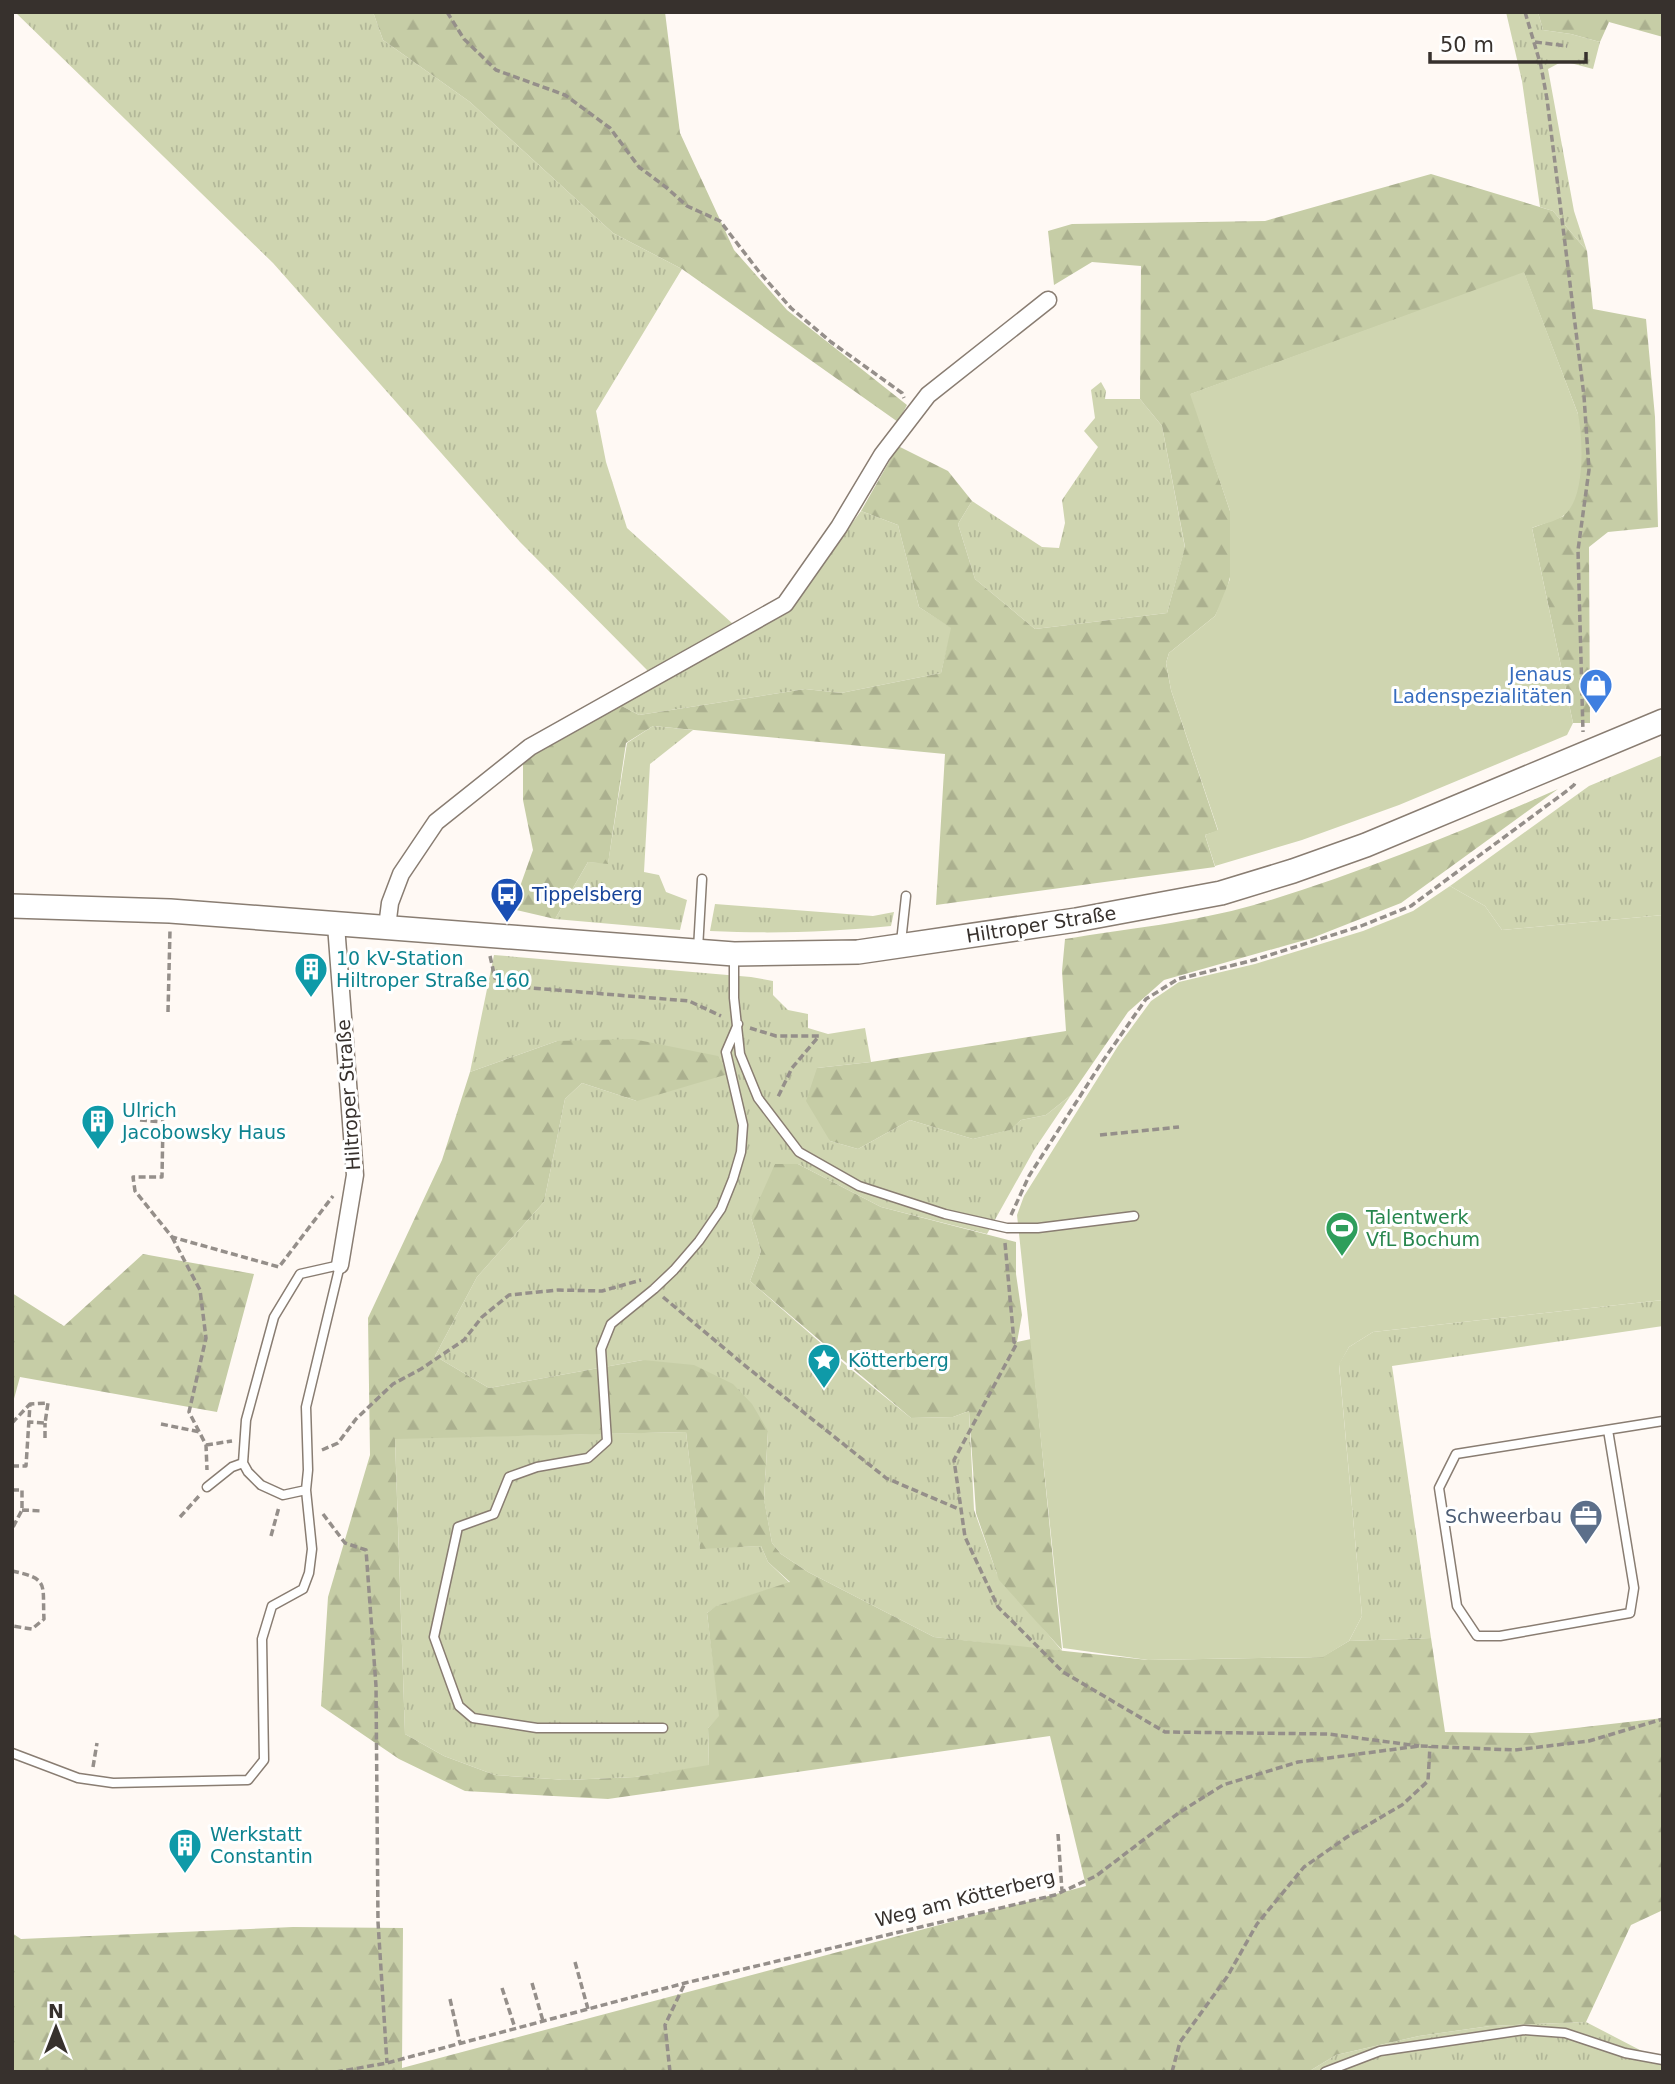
<svg xmlns="http://www.w3.org/2000/svg" width="1675" height="2084" viewBox="0 0 1675 2084" font-family="'DejaVu Sans',sans-serif">
	<style>
		.grass { fill: url(#grass-tufts) }
		.forest { fill: url(#forest-firs); fill-rule: evenodd }
		.garden { fill: #cfd5b0 }
		.lines { fill: none; stroke-linecap: round; stroke-linejoin: round }
		.lane-casing { stroke: #897d72; stroke-width: 11 }
		.street-casing { stroke: #897d72; stroke-width: 19 }
		.secondary-casing { stroke: #897d72; stroke-width: 26 }
		.path { stroke: #958f8a; stroke-width: 3.5; stroke-dasharray: 7 3.5; stroke-linecap: butt }
		.lane { stroke: #fff; stroke-width: 8 }
		.street { stroke: #fff; stroke-width: 16 }
		.secondary { stroke: #fff; stroke-width: 23 }
		.labels { text-anchor: middle; stroke-width: 6; stroke-linejoin: round; paint-order: stroke }
		.shop-label { font-size: 19px; fill: #366cbe; stroke: #fff; text-anchor: end }
		.transit-label { font-size: 19px; fill: #164399; stroke: #fff; text-anchor: start }
		.street-label { font-size: 19px; fill: #37312d; stroke: #fff }
		.culture-label { font-size: 19px; fill: #0d838f; stroke: #fff; text-anchor: start }
		.leisure-label { font-size: 19px; fill: #27864d; stroke: #fff; text-anchor: start }
		.service-label { font-size: 19px; fill: #4e5e75; stroke: #fff; text-anchor: end }
	</style>
	<defs>
		<pattern id="grass-tufts" width="24" height="20" patternUnits="userSpaceOnUse" patternTransform="scale(1.75)"><rect width="24" height="20" fill="#cfd5b0"/><path d="M3 7l-1-3M5 7V3M7 7l1-3M15 17l-1-3M17 17v-4M19 17l1-3" fill="none" stroke="#b2b798"/></pattern>
		<pattern id="forest-firs" width="22" height="20" patternUnits="userSpaceOnUse" patternTransform="scale(1.75)"><rect width="22" height="20" fill="#c6cda6"/><path d="M5 1l3.5 6h-7zM16 11l3.5 6h-7z" fill="#abb08f"/></pattern>
	</defs>
	<rect width="100%" height="100%" fill="#fff9f4"/>
	<path class="grass" d="M15,12H373L383,40L470,102L613,233L682,269L596,411L606,462L627,528L733,624L780,599L791,606L861,511L898,525L919,607L952,628L941,673L841,693L805,689L639,715L618,704L641,690L647,670L520,542L273,263Z
		M1506,12H1538L1543,30L1571,34L1600,42L1593,69L1563,61L1548,69L1574,211L1587,251L1553,211L1540,207L1522,81Z
		M1101,382L1106,391L1105,399H1140L1162,426L1185,548L1167,613L1035,629L975,579L958,524L972,501L1042,547L1059,548L1065,523L1062,500L1098,447L1084,431L1095,418L1091,390Z
		M653,726L693,730L650,764L644,872L659,875L666,892L687,900L680,930L555,919L588,862L608,863L627,743Z
		M1663,755V915L1502,930L1485,906L1450,886L1589,786Z
		M715,904L873,916L894,912L891,926C829,932 773,934 710,931Z
		M494,955L751,977L773,981V995L788,1010L808,1014V1028L828,1034L865,1028L871,1062L817,1068L830,1141L858,1149L910,1120L973,1139L1009,1130L1021,1120L1046,1115L1071,1095L1034,1150L987,1234L881,1207L798,1164L751,1218L761,1251L750,1281L847,1366L911,1418L953,1417L969,1411L974,1510L997,1574L1063,1652L934,1637L808,1572L781,1554L772,1543L764,1500L768,1431L643,1360L489,1388L435,1356L477,1277L544,1202L565,1099L582,1083L637,1101L557,1041L470,1072Z
		M1663,1300V1326L1392,1366L1431,1638L1349,1641L1362,1616L1339,1364L1349,1347L1373,1332Z
		M686,1432L700,1548L761,1546L768,1562L790,1583L717,1606L707,1613L720,1716L708,1728L709,1766L635,1777L566,1780L495,1775L444,1756L405,1734L395,1438Z
		M1586,2022L1663,2062V2072H1308L1336,2055L1419,2036L1490,2026Z"/>
	<path class="forest" d="M373,12H665L680,133L734,250L787,310L907,405L898,422L682,269L613,233L470,102L383,40Z
		M1538,12H1663V37L1609,22L1600,42L1571,34L1543,30Z
		M1431,174L1553,211L1587,251L1593,309L1646,319L1655,417L1658,527L1608,532L1589,547L1590,723H1573L1532,528L1564,516L1578,414L1524,273L1191,394L1230,511V577L1225,596L1215,616L1169,653L1166,663L1171,690L1218,831L1205,835L1215,867L936,905L945,754L653,726L626,743L608,864L588,862L555,919L512,909L533,850L523,800V755L618,704L639,715L805,689L841,693L941,673L951,628L919,607L898,525L861,511L898,446L948,471L972,501L958,524L975,579L1035,629L1167,613L1185,547L1162,426L1140,399L1141,266L1092,262L1054,285L1048,231L1072,224L1265,221Z
		M1558,789L1401,903L1312,938L1164,980L1128,1012L1071,1095L1046,1115L1021,1120L1010,1130L973,1139L910,1120L858,1149L830,1141L806,1101L817,1068L871,1062L1066,1031L1062,971L1065,939C1126,929 1195,922 1254,905C1358,874 1459,833 1558,789Z
		M633,1039L718,1056L728,1074L637,1101L582,1083L565,1099L544,1202L477,1277L435,1356L489,1388L643,1360L694,1365L733,1384L752,1404L768,1431L764,1499L772,1543L781,1554L808,1572L934,1637L1148,1660L1322,1657L1349,1641L1431,1638L1445,1732L1532,1733L1663,1718V1910L1631,1925L1586,2022L1490,2026L1419,2036L1336,2055L1308,2072H12V1933L21,1939L293,1927L403,1928L402,2068L1086,1886L1050,1736L608,1799L465,1791L399,1759L321,1706L328,1597L370,1455L368,1318L442,1160L470,1072L557,1041ZM686,1432L700,1549L761,1546L768,1562L790,1582L716,1606L707,1613L719,1716L708,1728L709,1765L635,1777L566,1780L495,1775L444,1756L405,1734L395,1439Z
		M775,1164H798L881,1207L1016,1242V1274L1022,1315L1017,1342L1031,1339L1062,1650L999,1580L976,1513L969,1411L953,1417L911,1418L750,1281L761,1251L751,1218Z
		M143,1254L254,1274L217,1412L20,1377L12,1406V1293L64,1326Z"/>
	<path class="garden" d="M1524,272L1578,414C1583,439 1586,500 1563,516C1555,522 1541,524 1532,528L1573,723L1567,735L1399,805L1302,840L1215,866L1205,835L1218,830L1171,690L1166,663L1169,653L1215,616L1230,579V511L1190,394Z
		M1450,886L1485,906L1502,930L1663,915V1300L1373,1332L1349,1347L1339,1365L1362,1616L1349,1641L1323,1657L1148,1660L1063,1648L1017,1215L1024,1196L1118,1046L1151,1001L1179,982L1255,964L1363,931L1413,911Z"/>
	<g class="lines">
		<defs>
			<path id="lane" d="M901,942L906,896
				M698,949L702,879
				M734,956V998L740,1054L758,1098L799,1152L859,1186L945,1214L1007,1228H1038L1134,1216
				M1608,1430L1634,1588L1630,1613L1500,1636H1477L1457,1606L1439,1488L1456,1454L1663,1421
				M207,1487L232,1467L243,1463
				M663,1728H537L473,1718L459,1706L434,1637L458,1527L494,1514L509,1477L537,1467L588,1458L607,1441L601,1349L611,1324L654,1289L674,1270L699,1241L721,1209L733,1179L741,1152L743,1125L726,1052L738,1024
				M12,1753L78,1778L113,1783L248,1780L264,1760L262,1639L272,1606L303,1589L309,1573L312,1549L306,1490L308,1470L306,1407L340,1265L300,1274L274,1317L246,1420L243,1463L248,1472L261,1485L283,1495L306,1490
				M1325,2072L1380,2051L1524,2030L1565,2033L1625,2053L1663,2060"/>
			<path id="street" d="M336,925L355,1175L340,1265
				M387,927L390,903L401,874L436,822L530,747L785,604L839,527L882,455L928,395L1048,300"/>
			<path id="secondary" d="M12,906L170,911L734,954L858,952L1076,920L1221,893L1293,871L1366,845L1663,721"/>
		</defs>
		<use href="#lane" class="lane-casing"/>
		<use href="#street" class="street-casing"/>
		<use href="#secondary" class="secondary-casing"/>
		<path class="path" d="M447,12L464,39L496,70L565,95L610,128L639,167L667,188L687,206L720,221L760,273L791,308L831,342L902,393L904,398
			M1525,12L1541,66L1547,99L1584,396L1589,470L1578,550L1583,732
			M1535,42L1567,46
			M490,956L495,978L520,987L689,1001L721,1016
			M168,1012L170,930
			M750,1028L776,1036H819L792,1068L777,1099
			M140,1120L163,1122L162,1177H133L135,1191L172,1237L279,1267L333,1196
			M1100,1135L1179,1127
			M1011,1215L1029,1176L1100,1065L1146,999L1178,979L1254,960L1361,926L1411,906L1568,790L1574,785L1576,781
			M172,1237L200,1290L206,1338L189,1412L206,1445L207,1470
			M1005,1243L1014,1342L1017,1343L954,1460L965,1537L998,1607L1063,1672L1165,1732L1328,1734L1419,1746
			M663,1297L743,1364L886,1478L961,1510
			M12,1423L30,1404
			M161,1424L200,1432
			M45,1438V1423
			M206,1445L232,1441
			M322,1450L338,1443L356,1419L393,1384L421,1369L464,1340L482,1317L509,1295L558,1290L602,1291L641,1280
			M12,1466H26L30,1404L48,1403L45,1423L29,1422
			M12,1490H22V1510L12,1529
			M22,1510L42,1511
			M323,1514L345,1543L366,1550L376,1686L378,1922L387,2063
			M180,1517L199,1496
			M271,1536L279,1507
			M12,1571C50,1579 42,1584 44,1619L32,1629L12,1626
			M93,1767L97,1743
			M1058,1834L1062,1891
			M575,1962L588,2009
			M532,1983L543,2021
			M502,1988L515,2028
			M450,1999L460,2043
			M336,2072L387,2063L685,1983L1055,1895L1096,1876L1180,1812L1223,1785L1298,1762L1419,1746L1515,1750L1589,1741L1663,1719
			M670,2072L665,2025L685,1983
			M1172,2072L1180,2042L1227,1977L1257,1924L1304,1867L1347,1837L1402,1805L1428,1781L1430,1746"/>
		<use href="#lane" class="lane"/>
		<use href="#street" class="street"/>
		<use href="#secondary" class="secondary"/>
	</g>
	<defs>
		<symbol id="shop-pin" viewBox="-11 -11 22 30"><path d="M0 17L-7.5 6A9.5 9.5 0 1 1 7.5 6Z" fill="#3f7fe0" stroke="#fff"/><path d="M-5-2.5h2.3a2.7 3.5 0 0 1 5.4 0H5L5.5 6h-11ZM-1.5-2.5h3a1.5 2.3 0 0 0-3 0Z" fill="#fff"/></symbol>
		<symbol id="bus-pin" viewBox="-11 -11 22 30"><path d="M0 17L-7.5 6A9.5 9.5 0 1 1 7.5 6Z" fill="#1a4fb4" stroke="#fff"/><path d="M-5-6H5V4H4V6H2V4H-2V6H-4V4H-5ZM-3.5-4V0h7V-4ZM-3.5 1.2v1.5H-2V1.2ZM2 1.2v1.5H3.5V1.2Z" fill="#fff"/></symbol>
		<symbol id="building-pin" viewBox="-11 -11 22 30"><path d="M0 17L-7.5 6A9.5 9.5 0 1 1 7.5 6Z" fill="#0f9aa8" stroke="#fff"/><path d="M-4-6H4V6H1V3H-1V6H-4ZM-2.5-4.3h1.7v1.8h-1.7ZM.8-4.3h1.7v1.8H.8ZM-2.5-1h1.7V.8h-1.7ZM.8-1h1.7V.8H.8Z" fill="#fff"/></symbol>
		<symbol id="stadium-pin" viewBox="-11 -11 22 30"><path d="M0 17L-7.5 6A9.5 9.5 0 1 1 7.5 6Z" fill="#2e9e5b" stroke="#fff"/><path d="M0-5a6.5 5 0 1 0 0 10a6.5 5 0 1 0 0-10ZM-3.5-1.8h7v3.6h-7Z" fill="#fff"/></symbol>
		<symbol id="sight-pin" viewBox="-11 -11 22 30"><path d="M0 17L-7.5 6A9.5 9.5 0 1 1 7.5 6Z" fill="#0f9aa8" stroke="#fff"/><path d="M0-6L1.8-2.2L6-1.7L2.9 1.2L3.7 5.4L0 3.3L-3.7 5.4L-2.9 1.2L-6-1.7L-1.8-2.2Z" fill="#fff"/></symbol>
		<symbol id="office-pin" viewBox="-11 -11 22 30"><path d="M0 17L-7.5 6A9.5 9.5 0 1 1 7.5 6Z" fill="#5c6f8a" stroke="#fff"/><path d="M-6-3h4V-5.5h4V-3h4V5H-6ZM-1-4.5V-3h2v-1.5ZM-6 0V1H6V0Z" fill="#fff"/></symbol>
	</defs>
	<g fill-rule="evenodd">
		<use href="#shop-pin" x="1577" y="666" width="38" height="52"/>
		<use href="#bus-pin" x="488" y="875" width="38" height="52"/>
		<use href="#building-pin" x="292" y="950" width="38" height="52"/>
		<use href="#building-pin" x="79" y="1102" width="38" height="52"/>
		<use href="#stadium-pin" x="1323" y="1209" width="38" height="52"/>
		<use href="#sight-pin" x="805" y="1341" width="38" height="52"/>
		<use href="#office-pin" x="1567" y="1497" width="38" height="52"/>
		<use href="#building-pin" x="166" y="1826" width="38" height="52"/>
	</g>
	<g class="labels">
		<g class="shop-label">
			<text x="1572" y="681">Jenaus<tspan x="1572" dy="22">Ladenspezialitäten</tspan></text>
		</g>
		<g class="transit-label">
			<text x="532" y="901">Tippelsberg</text>
		</g>
		<g class="street-label">
			<text transform="translate(1041 924) rotate(-9)" y="7">Hiltroper Straße</text>
			<text transform="translate(348 1095) rotate(-94)" y="7">Hiltroper Straße</text>
			<text transform="translate(965 1898) rotate(-14)" y="7">Weg am Kötterberg</text>
		</g>
		<g class="culture-label">
			<text x="336" y="965">10 kV-Station<tspan x="336" dy="22">Hiltroper Straße 160</tspan></text>
			<text x="122" y="1117">Ulrich<tspan x="122" dy="22">Jacobowsky Haus</tspan></text>
			<text x="848" y="1367">Kötterberg</text>
			<text x="210" y="1841">Werkstatt<tspan x="210" dy="22">Constantin</tspan></text>
		</g>
		<g class="leisure-label">
			<text x="1366" y="1224">Talentwerk<tspan x="1366" dy="22">VfL Bochum</tspan></text>
		</g>
		<g class="service-label">
			<text x="1562" y="1523">Schweerbau</text>
		</g>
	</g>
	<rect width="1675" height="2084" fill="none" stroke="#37312d" stroke-width="28"/>
	<g transform="translate(56 2028)" stroke="#ffffff" stroke-width="5" paint-order="stroke">
	<path d="M0-5L12 26L0 18L-12 26Z" fill="#37312d"/>
	<text y="-10" font-size="19" font-weight="bold" text-anchor="middle" fill="#37312d">N</text>
	</g>
	<path d="M1430 52v10h156v-10" fill="none" stroke="#37312d" stroke-width="3.5"/>
	<text x="1440" y="52" font-size="21" fill="#37312d" stroke="#ffffff" stroke-width="5" paint-order="stroke">50 m</text>
</svg>
